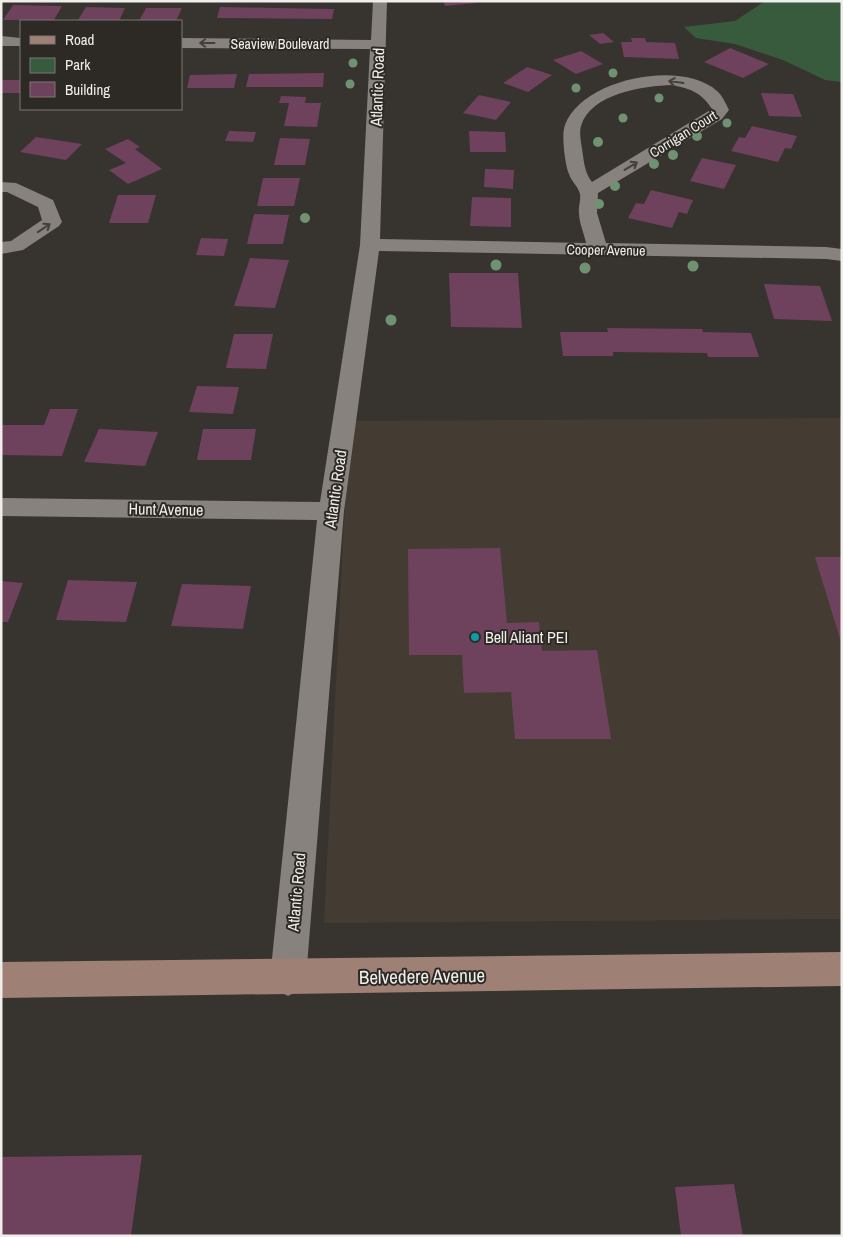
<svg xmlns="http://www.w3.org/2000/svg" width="843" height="1237" viewBox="0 0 843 1237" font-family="'Archivo Narrow',sans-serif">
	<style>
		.built { fill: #443c33 }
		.green { fill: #395b3d }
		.building { fill: #6e415d }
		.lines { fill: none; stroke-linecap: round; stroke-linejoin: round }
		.street { fill: #87827d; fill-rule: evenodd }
		.secondary { fill: #9e8074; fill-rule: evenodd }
		.tree { fill: #709270 }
		.oneway { stroke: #443f3b }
		.culture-dot { fill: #0f9aa8; stroke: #2d2925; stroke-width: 2 }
		.labels { text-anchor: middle; stroke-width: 4; stroke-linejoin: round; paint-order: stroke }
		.far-street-label { font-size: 14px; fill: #f0eeeb; stroke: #2d2925 }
		.street-label { font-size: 16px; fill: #f0eeeb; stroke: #2d2925 }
		.poi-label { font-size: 16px; fill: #f0eeeb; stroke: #2d2925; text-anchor: start }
		.near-street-label { font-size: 19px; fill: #f0eeeb; stroke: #2d2925 }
	</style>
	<rect width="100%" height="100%" fill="#37332f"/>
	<path class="built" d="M842,418V919L324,923L349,421Z"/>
	<path class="green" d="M765,1H842V82L825,80L783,60L735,44L696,38L684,27L735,21Z"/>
	<path class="building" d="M443,1H476V3L445,6Z
		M13,5L62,6L54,20H3Z
		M86,7L125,8L119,21L78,20Z
		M220,7L275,8L334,9L332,19L217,18Z
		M146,8H182L176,21H139Z
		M603,33L614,42L600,44L589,35Z
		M631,38H645L646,42L675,43L679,59L624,57L621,42H632Z
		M730,48L769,64L743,78L704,62Z
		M581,51L603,64L576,74L553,60Z
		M527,67L552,75L528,92L503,83Z
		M324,73L323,87H246L249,74Z
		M237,74L234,88H187L190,75Z
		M1,80H21V93H1Z
		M761,93L793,94L802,117L769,116Z
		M479,95L511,102L496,120L463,113Z
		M281,96L306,97L305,103H321L317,127L284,126L289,103H279Z
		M752,126L797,136L791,149L785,148L778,162L731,151L739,137L745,138Z
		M229,131L256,132L253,142L225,141Z
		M469,131L505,132L506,152H470Z
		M36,137L82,144L66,160L20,152Z
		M280,138L310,139L305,165H274Z
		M128,139L140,147L135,149L162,169L128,184L109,170L126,163L105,149Z
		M702,158L736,165L724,189L690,181Z
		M485,169L514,170L513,189L484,187Z
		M263,178H300L294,206H257Z
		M651,190L693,200L687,214L679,212L672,228L628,218L636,203L644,204Z
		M118,195H156L148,223H109Z
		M472,197L511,198V227L470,226Z
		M254,214L289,215L283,244H247Z
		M201,238L228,239L224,256L196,255Z
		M250,258L289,260L275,308L234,306Z
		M449,273H518L522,328L451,327Z
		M764,284L820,286L832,321L774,319Z
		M607,328L702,329L703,332L751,333L759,357H708L707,353L613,352V356H563L560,332H608Z
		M234,334H273L266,369L226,368Z
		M197,386L239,387L233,414L189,412Z
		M50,409H78L62,456L1,455V425H44Z
		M99,429L158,432L145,466L84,462Z
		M203,429H256L251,460H197Z
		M500,548L507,623L539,622L542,651L597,650L611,739H515L511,692L464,693L462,655H409L408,549Z
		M815,557H842V642H841Z
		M68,580L137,582L126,622L56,620Z
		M1,581L23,583L8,622H1Z
		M182,584L251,586L243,629L171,626Z
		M142,1155L131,1236H1V1157Z
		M734,1184L743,1236H681L675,1187Z"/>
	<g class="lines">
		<path class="street" d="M373,1H387L380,239L586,243C584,233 579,223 579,213C578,207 581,201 580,194C578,186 571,181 569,174C565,165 561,134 565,125C582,79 681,59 717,91C722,95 726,104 729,110L722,119L598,193L597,213L606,243L826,247L842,249V261L826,259L379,251L344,511L306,978L300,990L288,996L276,990L270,978L317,520L1,516V498L320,502L360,245L370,49L181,48V38L371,40ZM672,85C691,89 701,92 712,109L592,182C584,172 584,160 582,149C581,142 579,132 581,126C591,93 644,86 672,85Z
			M1,36L21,38V46H1Z
			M1,182L16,183L53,200L62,222L59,226L23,250L1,254V242L11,241L42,220L38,207L7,192H1Z"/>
		<path class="secondary" d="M842,952V986L1,998V962Z"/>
	</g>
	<g class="tree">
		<circle cx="353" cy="63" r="4.5"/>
		<circle cx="613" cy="73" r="4.5"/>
		<circle cx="350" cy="84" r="4.5"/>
		<circle cx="576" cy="88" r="4.5"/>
		<circle cx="659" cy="98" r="4.5"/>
		<circle cx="623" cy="118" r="4.5"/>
		<circle cx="727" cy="123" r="4.5"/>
		<circle cx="697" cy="136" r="5"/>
		<circle cx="598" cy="142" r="5"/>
		<circle cx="673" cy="155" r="5"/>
		<circle cx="654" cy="164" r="5"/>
		<circle cx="615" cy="186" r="5"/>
		<circle cx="599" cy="204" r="5"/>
		<circle cx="305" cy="218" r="5"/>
		<circle cx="496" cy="265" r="5.5"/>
		<circle cx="693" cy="266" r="5.5"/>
		<circle cx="585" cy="268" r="5.5"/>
		<circle cx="391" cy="320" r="5.5"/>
	</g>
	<defs><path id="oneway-shaft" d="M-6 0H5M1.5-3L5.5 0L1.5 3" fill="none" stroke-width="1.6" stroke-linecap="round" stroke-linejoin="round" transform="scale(1.25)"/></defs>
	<g class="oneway">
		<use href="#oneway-shaft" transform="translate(207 43) rotate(-180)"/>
		<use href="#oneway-shaft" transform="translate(676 82) rotate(-172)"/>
		<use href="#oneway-shaft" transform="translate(631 166) rotate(-31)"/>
		<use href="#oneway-shaft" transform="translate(44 228) rotate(-34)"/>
	</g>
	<circle class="culture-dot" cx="475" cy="637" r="5"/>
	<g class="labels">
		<g class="far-street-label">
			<text x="280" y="49">Seaview Boulevard</text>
			<text transform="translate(683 134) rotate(-32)" y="5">Corrigan Court</text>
			<text transform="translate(606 250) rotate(1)" y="5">Cooper Avenue</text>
		</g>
		<g class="street-label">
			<text transform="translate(377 87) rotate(-88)" y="6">Atlantic Road</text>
			<text transform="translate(335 489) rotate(-82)" y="6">Atlantic Road</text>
			<text transform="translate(166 509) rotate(1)" y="6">Hunt Avenue</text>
			<text transform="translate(296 892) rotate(-85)" y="6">Atlantic Road</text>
		</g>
		<g class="poi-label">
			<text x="485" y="643">Bell Aliant PEI</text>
		</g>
		<g class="near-street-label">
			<text transform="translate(422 976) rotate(-1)" y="7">Belvedere Avenue</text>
		</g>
	</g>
	<rect width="843" height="1237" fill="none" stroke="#f0eeeb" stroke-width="5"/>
	<rect x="20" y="20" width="162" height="90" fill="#2d2925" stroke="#7b7874"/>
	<rect x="30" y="36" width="25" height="8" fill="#9e8074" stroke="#7b7874"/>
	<text x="65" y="45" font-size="15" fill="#f0eeeb">Road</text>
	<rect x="30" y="58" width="25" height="15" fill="#395b3d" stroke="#7b7874"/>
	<text x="65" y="70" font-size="15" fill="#f0eeeb">Park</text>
	<rect x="30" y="82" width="25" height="15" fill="#6e415d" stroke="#7b7874"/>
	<text x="65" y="95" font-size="15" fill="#f0eeeb">Building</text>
</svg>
